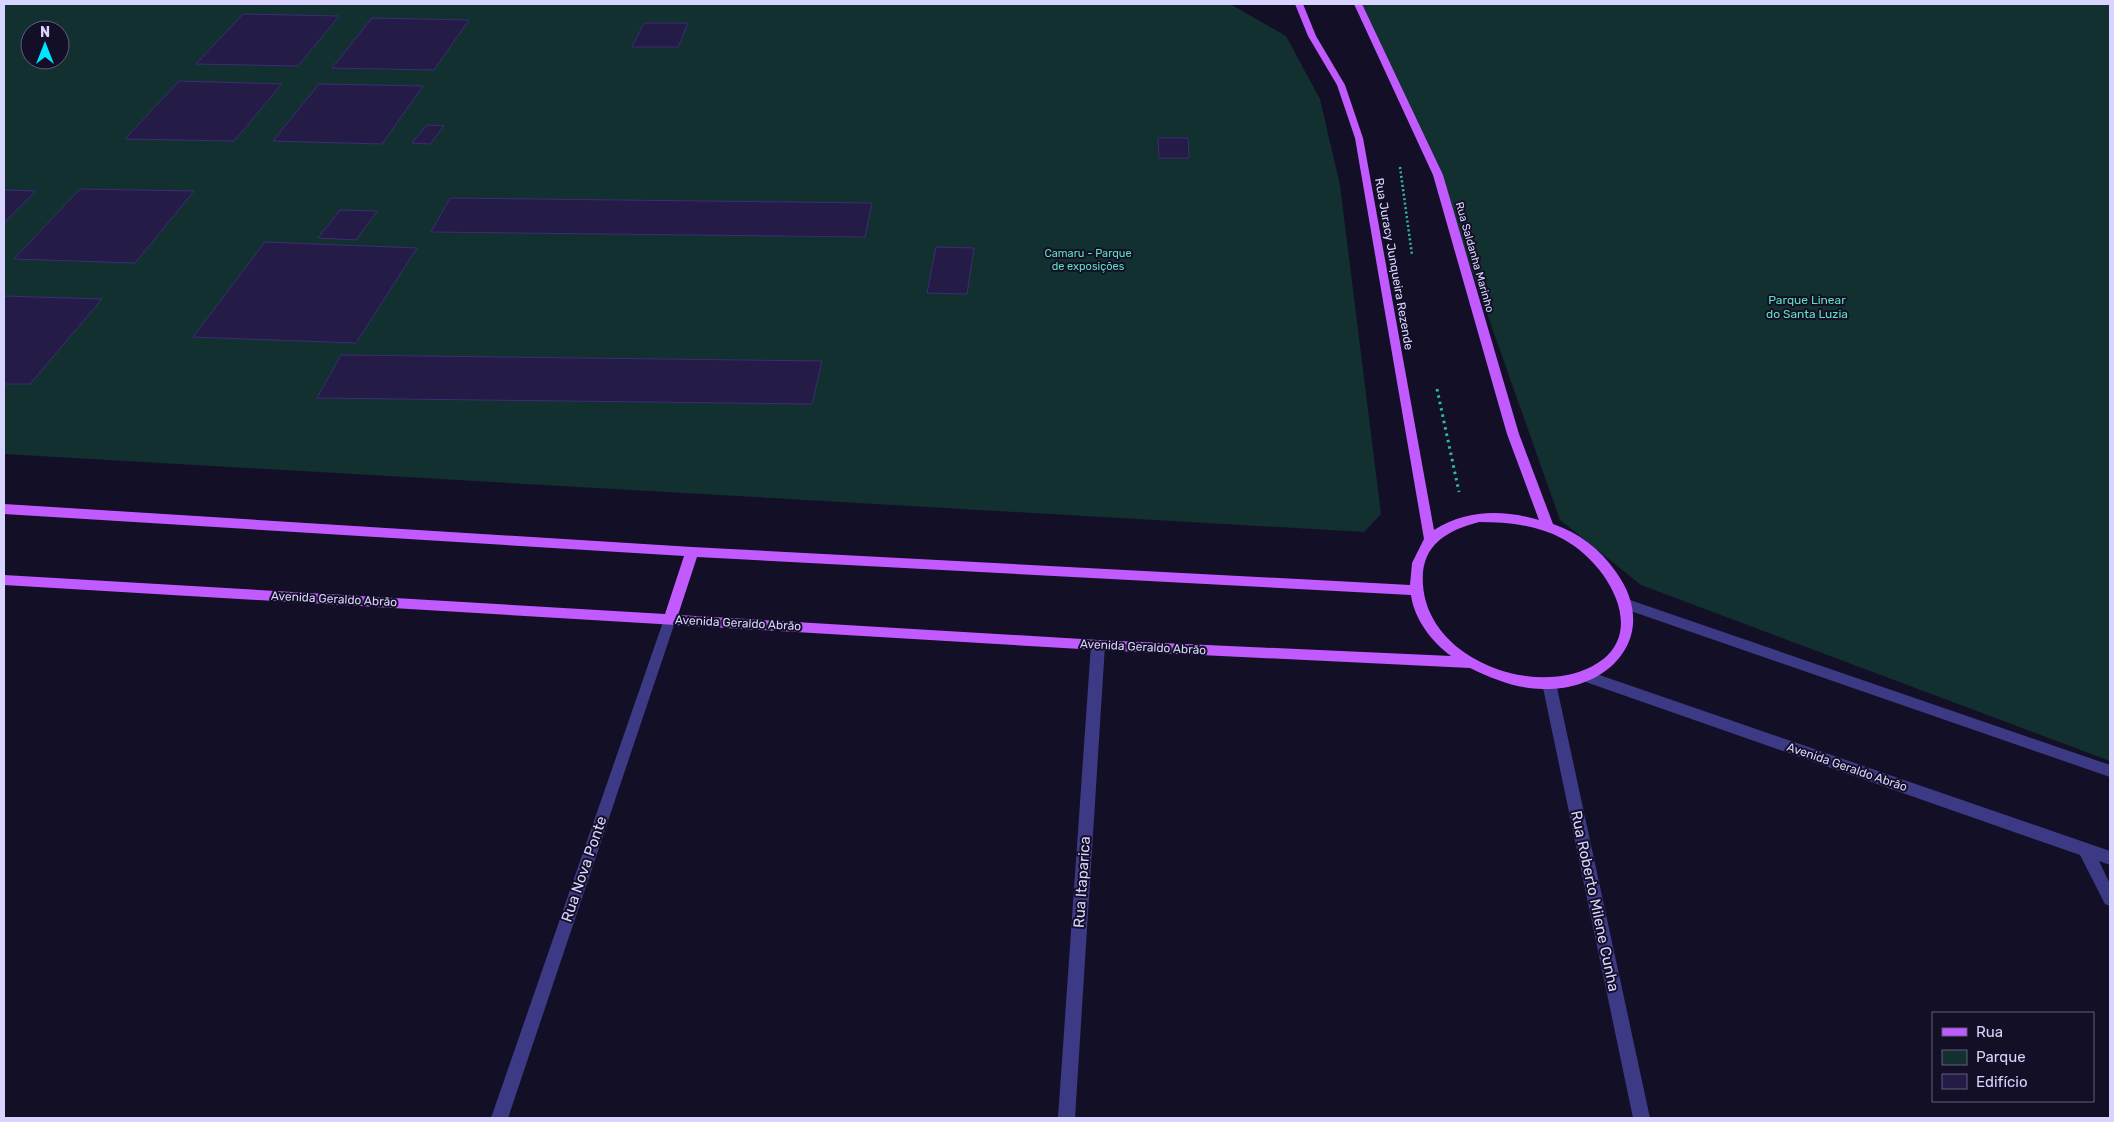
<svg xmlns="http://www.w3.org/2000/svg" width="2114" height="1122" viewBox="0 0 2114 1122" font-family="Rubik,sans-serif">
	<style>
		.green { fill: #12302f; fill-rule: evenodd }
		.building { fill: #241b47; stroke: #3b2d73 }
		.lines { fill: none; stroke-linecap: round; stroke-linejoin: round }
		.path-far1 { stroke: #2fb8b0; stroke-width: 2.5; stroke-dasharray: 2 2.5; stroke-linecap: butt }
		.path { stroke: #2fb8b0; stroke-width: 3; stroke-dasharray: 2.5 4; stroke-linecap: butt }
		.minor { fill: #3d3a85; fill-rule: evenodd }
		.major { fill: #c25bff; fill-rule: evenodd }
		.labels { text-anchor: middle; stroke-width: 4; stroke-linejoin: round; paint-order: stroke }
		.far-park-label { font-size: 11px; fill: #5fe0c0; stroke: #130f26 }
		.far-street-label { font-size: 11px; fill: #d9d4ff; stroke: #130f26 }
		.street-label { font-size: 12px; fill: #d9d4ff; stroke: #130f26 }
		.park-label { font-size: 12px; fill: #5fe0c0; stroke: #130f26 }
		.near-street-label { font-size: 15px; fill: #d9d4ff; stroke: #130f26 }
	</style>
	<rect width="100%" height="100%" fill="#130f26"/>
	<path class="green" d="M4,4H1230L1286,36L1320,99L1340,185L1381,514L1364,532L4,454ZM30,30H60V60H30Z
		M1358,4H2110V761L1641,585L1560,520L1438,175Z"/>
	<path class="building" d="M243,14L339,16L298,66L196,64Z
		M372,18L469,20L434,70L332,68Z
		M644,23H688L678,47H632Z
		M179,81L282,84L234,141L125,139Z
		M319,84L423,86L382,144L273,141Z
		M427,125L444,126L430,144L412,143Z
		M1158,138H1188L1189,158H1159Z
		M80,189L194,191L135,263L14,259Z
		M4,190L36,191L4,223Z
		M450,198L872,203L865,237L431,232Z
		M340,210L377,211L356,240L318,238Z
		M265,242L417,248L356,343L193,337Z
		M936,247L974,248L967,294L927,293Z
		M4,296L102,299L30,384H4Z
		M341,355L822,361L812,404L317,398Z"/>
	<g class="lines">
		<path class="path-far1" d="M1400,167L1412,255"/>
		<path class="path" d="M1437,389L1459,492"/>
		<path class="minor" d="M1627,599L2110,765V777L1622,608L1621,604L1622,600Z
			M670,614L675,615L676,619L508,1118H491L664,619L665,615Z
			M1098,640L1103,641L1105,645L1075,1118H1058L1091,645L1093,641Z
			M1585,670L2110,851V865L2099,861L2110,884V906L2105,904L2080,855L1580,680L1578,676L1580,672Z
			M1549,677L1554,679L1556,683L1650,1118H1633L1542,683L1544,679Z"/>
		<path class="major" d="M1295,4H1303L1316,36L1345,85L1363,138L1434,530C1467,509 1504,510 1539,520L1507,434L1433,175L1354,4H1362L1443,175L1519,434L1553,524C1579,533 1600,549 1616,572C1661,634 1611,691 1543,689C1517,689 1493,679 1470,668L1098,650L4,585V575L665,614L684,556L4,514V504L692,547L1410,585L1412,563L1424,539L1355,138L1337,85L1308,36ZM1479,522C1508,522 1537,525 1563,539C1610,564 1655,642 1584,670C1524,694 1428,656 1423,585C1420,546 1445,531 1479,522ZM697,557L1411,595C1414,619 1432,642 1451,656L1098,640L678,615Z"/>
	</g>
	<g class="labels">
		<g class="far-park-label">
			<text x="1088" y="257">Camaru - Parque<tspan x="1088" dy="13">de exposições</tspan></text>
		</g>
		<g class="far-street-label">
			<text transform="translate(1475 257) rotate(74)" y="4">Rua Saldanha Marinho</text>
		</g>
		<g class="street-label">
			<text transform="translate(1394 264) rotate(80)" y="4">Rua Juracy Junqueira Rezende</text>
			<text transform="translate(334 599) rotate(3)" y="4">Avenida Geraldo Abrão</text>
			<text transform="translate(738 623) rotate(3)" y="4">Avenida Geraldo Abrão</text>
			<text transform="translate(1143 647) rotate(3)" y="4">Avenida Geraldo Abrão</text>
			<text transform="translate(1847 767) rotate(19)" y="4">Avenida Geraldo Abrão</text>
		</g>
		<g class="park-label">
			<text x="1807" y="304">Parque Linear<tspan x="1807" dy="14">do Santa Luzia</tspan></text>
		</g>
		<g class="near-street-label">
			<text transform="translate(584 869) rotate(-71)" y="5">Rua Nova Ponte</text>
			<text transform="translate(1082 882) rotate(-86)" y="5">Rua Itaparica</text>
			<text transform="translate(1595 901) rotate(78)" y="5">Rua Roberto Milene Cunha</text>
		</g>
	</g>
	<rect width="2114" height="1122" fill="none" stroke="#d9d4ff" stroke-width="10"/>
	<rect x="1932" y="1012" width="162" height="90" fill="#130f26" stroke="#625e7d"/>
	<rect x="1942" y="1028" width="25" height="8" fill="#c25bff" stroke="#625e7d"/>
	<text x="1976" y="1037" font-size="15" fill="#d9d4ff">Rua</text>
	<rect x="1942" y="1050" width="25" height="15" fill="#12302f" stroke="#625e7d"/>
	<text x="1976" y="1062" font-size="15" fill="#d9d4ff">Parque</text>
	<rect x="1942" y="1074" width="25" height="15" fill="#241b47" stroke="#625e7d"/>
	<text x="1976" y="1087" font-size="15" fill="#d9d4ff">Edifício</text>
	<g transform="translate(45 45)"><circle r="24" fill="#130f26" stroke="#625e7d"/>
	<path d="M0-4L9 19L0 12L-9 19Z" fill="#00e5ff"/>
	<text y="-8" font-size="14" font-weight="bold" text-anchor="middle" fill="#d9d4ff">N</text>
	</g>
</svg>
